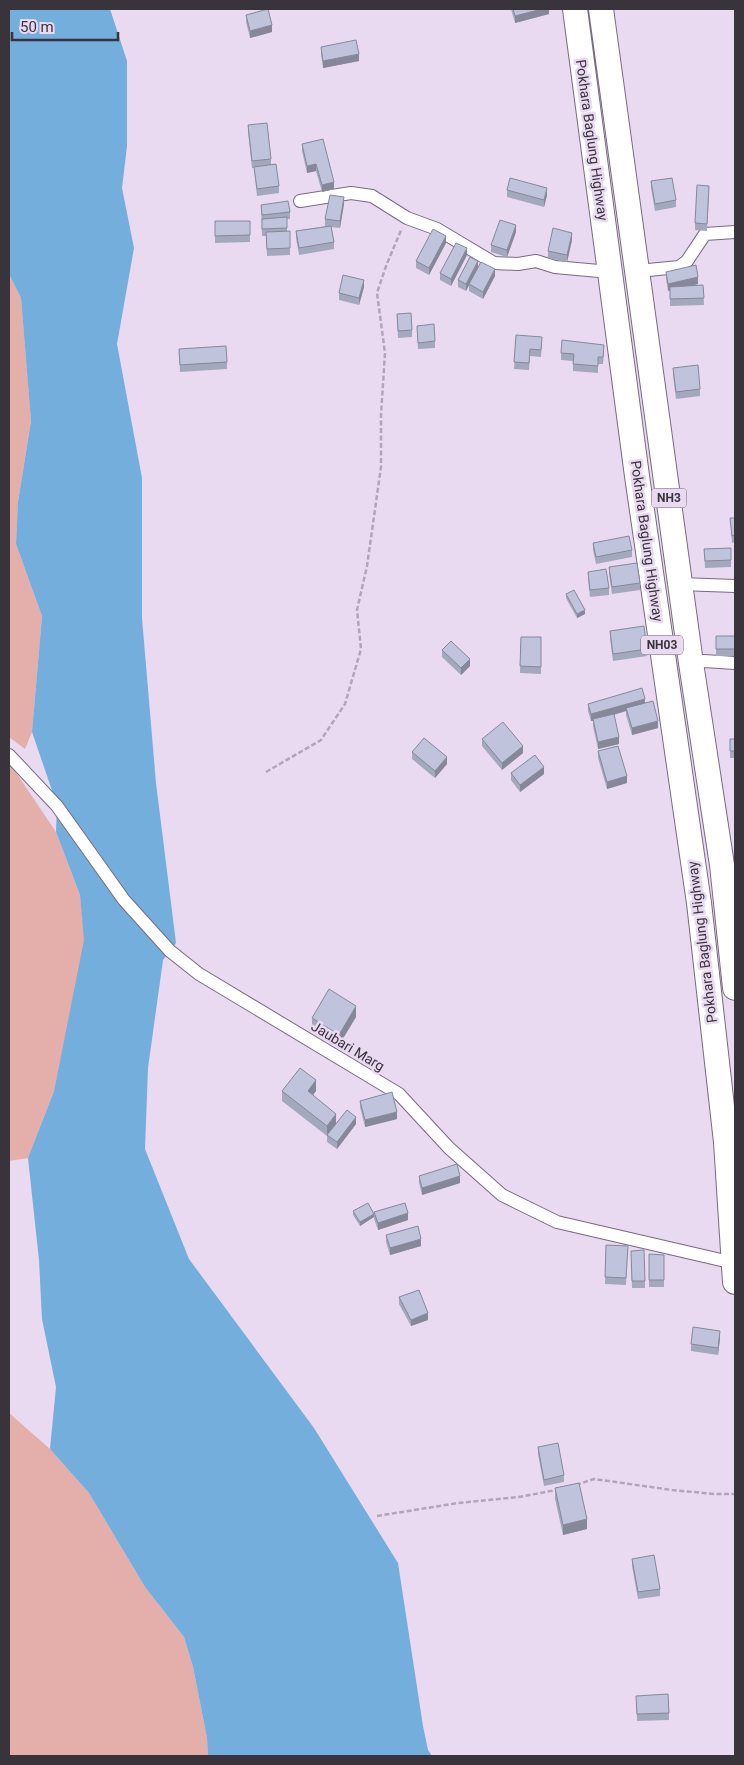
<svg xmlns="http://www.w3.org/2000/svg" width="744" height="1765" viewBox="0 0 744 1765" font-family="Roboto,sans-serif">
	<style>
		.green { fill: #e4aeab }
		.water { fill: #73aedd }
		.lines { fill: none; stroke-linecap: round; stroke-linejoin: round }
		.street-casing { stroke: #786b80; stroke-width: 14 }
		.highway-casing { stroke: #786b80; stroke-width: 26 }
		.path { stroke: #b1a5b7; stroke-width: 2.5; stroke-dasharray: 5 2.5; stroke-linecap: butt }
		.street { stroke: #fff; stroke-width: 12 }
		.highway { stroke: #fff; stroke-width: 24 }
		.wall { fill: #a4a8bd }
		.shaded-wall { fill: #86889a }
		.building { fill: #bfc3dc; stroke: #86889a }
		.labels { text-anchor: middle; stroke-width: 5; stroke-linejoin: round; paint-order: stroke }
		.shield { fill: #e9daf1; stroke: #6e6572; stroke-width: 1 }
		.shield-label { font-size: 12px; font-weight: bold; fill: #39333c }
		.street-label { font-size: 14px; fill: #39333c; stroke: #e9daf1 }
	</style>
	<rect width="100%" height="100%" fill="#e9daf1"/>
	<path class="green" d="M9,274L21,298L31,420L18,502L16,544L42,616L32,732L25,749L9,737Z
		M9,765L13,768L56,832L80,895L85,940L54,1091L28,1158L9,1161Z
		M9,1413L50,1449L89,1493L145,1587L184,1637L193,1667L207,1738L208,1756H9Z"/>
	<path class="water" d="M9,9H110L127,61V146L122,188L134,248L117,344L142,478V618L156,783L176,943L163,960L148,1068L145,1149L189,1259L314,1428L398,1563L423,1726L428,1750L432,1756H208L207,1738L193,1667L184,1637L145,1587L89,1493L50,1449L56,1387L42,1319L39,1260L28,1158L54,1091L84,940L80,895L56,832L57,805L32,732L42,616L16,544L18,502L31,421L21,298L9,274Z"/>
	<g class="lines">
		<defs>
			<path id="street" d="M300,201L351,193L372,196L407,218L437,229L494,263L518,264L536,261L555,267L610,272
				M638,271L679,267L687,261L705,234L735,232
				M680,584L735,586
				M691,663L704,661L735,663
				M9,755L57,806L124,900L170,951L199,974L399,1094L449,1148L502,1195L557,1222L734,1263"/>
			<path id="highway" d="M575,9L637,476L699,903L726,1142L735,1282
				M601,9L691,663L722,865L735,988"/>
		</defs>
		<use href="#street" class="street-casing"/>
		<use href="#highway" class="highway-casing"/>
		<path class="path" d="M266,772L321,740L345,704L361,649L357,610L367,566L381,467V415L385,353L377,293L386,266L402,228
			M576,1485L594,1479L672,1490L714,1494H735
			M377,1516L458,1503L519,1497L556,1490"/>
		<use href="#street" class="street"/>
		<use href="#highway" class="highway"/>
	</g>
	<path class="wall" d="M511,9H549V14L515,23Z
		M246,15L272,32L250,38L246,22Z
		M321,47L359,61L323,68L321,54Z
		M248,125L271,159V164L279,186V193L257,196L254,168H252L248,132Z
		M302,144L334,189L322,192L316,171L307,173L302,151Z
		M651,181L676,200V207L655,211L651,188Z
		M507,190L547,195L544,207L507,197Z
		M709,193L707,231L695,230V223Z
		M344,204L340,228L331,227L334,242V249L299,255L296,238V231L327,226H325V219Z
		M261,205L290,212V219H287V231H290V255L267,256L266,236H262Z
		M215,221H250V242L215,243Z
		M516,232L507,257L491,252V245Z
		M572,240L567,262L548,258V251Z
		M446,243L429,275L416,268V261Z
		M467,255L451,286L440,280V273Z
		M478,268L495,276L483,299L469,291V285L466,291L458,287V280Z
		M666,272L698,284L690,286L703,285L704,305L670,306V290L668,291L666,279Z
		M364,287L359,305L339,300V293Z
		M397,314L412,330V337L398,338Z
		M417,326L435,341V348L418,349Z
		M516,335L542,344L541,357L530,356L529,370L514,369Z
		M179,349L227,362V369L180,372Z
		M604,352L603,364H598V373L573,371V361L561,360V353Z
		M673,368L700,389V396L676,399L673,375Z
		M730,518H735V542L732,543Z
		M593,543L632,550V557L596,564L593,550Z
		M731,548V567L705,568L704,549Z
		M609,567L640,583V590L612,594L609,574Z
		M588,572L609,588V595L590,597L588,579Z
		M566,594L585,614L577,618L566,598Z
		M610,631L647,649V656L613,661L610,638Z
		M716,636H735V656H716Z
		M521,637H541V674L520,673Z
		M442,650L470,666L461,675L442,657Z
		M645,703L658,728L632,735L626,715V711L614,715L619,744L598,749L593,726V721H591L588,711V704Z
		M482,739L523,753L502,770L482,746Z
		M730,739H735V758H730Z
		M598,751L627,783L607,789L598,758Z
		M412,752L447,764L435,778L412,759Z
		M511,773L544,774L520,792L511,780Z
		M356,1017L339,1045L312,1028V1018Z
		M282,1091H316L312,1095L336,1123L356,1124L337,1149L327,1142V1136L282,1101Z
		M360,1101L397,1119L365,1127L360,1107Z
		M419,1176L460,1183L422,1195L419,1183Z
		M353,1211L374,1217L360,1226L353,1215Z
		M374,1212L408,1220L378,1230L374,1219Z
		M386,1235L421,1246L390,1255L386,1242Z
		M606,1245L628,1246L626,1285L605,1284Z
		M649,1254L664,1255V1287H649Z
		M631,1258L645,1281V1288H632Z
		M399,1297L428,1320L411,1326L399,1304Z
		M720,1338L718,1355L691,1351V1344Z
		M538,1447L564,1475V1482L544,1486L538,1454Z
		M555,1488L587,1529L563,1535L555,1499Z
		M632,1559L660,1589V1596L638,1599L632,1566Z
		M636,1696L669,1713V1720L637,1721Z"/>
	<path class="shaded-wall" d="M542,9H549V14L515,23V16Z
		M272,25V32L250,38V31Z
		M359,54V61L323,68V61Z
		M316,164V171L307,173V166Z
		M334,182V189L322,192V185Z
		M547,188V195L544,207V200Z
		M344,197V204L340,228V221Z
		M516,225V232L507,257V250Z
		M572,233V240L567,262V255Z
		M446,236V243L429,275V268Z
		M467,248V255L451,286V279Z
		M478,261V268L466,291V284Z
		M495,269V276L483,299V292Z
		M698,277V284L668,291V284Z
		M364,280V287L359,305V298Z
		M585,610V614L577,618V614Z
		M470,659V666L461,675V668Z
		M645,699V706L626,708V711L591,721V714Z
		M658,721V728L632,735V728Z
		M619,737V744L598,749V742Z
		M523,746V753L502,770V763Z
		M447,757V764L435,778V771Z
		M544,767V774L520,792V785Z
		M627,776V783L607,789V782Z
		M356,1006V1017L339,1045V1035Z
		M316,1080V1091L308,1102V1091Z
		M397,1112V1119L365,1127V1120Z
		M336,1114V1125L327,1135V1137V1126Z
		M356,1117V1124L337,1149V1142Z
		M460,1176V1183L422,1195V1188Z
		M408,1213V1220L378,1230V1223Z
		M374,1214V1217L360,1226V1222Z
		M421,1239V1246L390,1255V1248Z
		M428,1313V1320L411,1326V1320Z
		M720,1331V1338L718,1355V1348Z
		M587,1519V1529L563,1535V1525Z"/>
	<path class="building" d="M268,9L272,25L250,31L246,15Z
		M513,9H542L515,16Z
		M356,40L359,54L323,61L321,47Z
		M267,123L271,159L252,161L248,125Z
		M323,139L334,182L322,185L316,164L307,166L302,144Z
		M276,164L279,186L257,189L254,167Z
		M510,178L547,188L544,200L507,190Z
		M672,178L676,200L655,204L651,181Z
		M697,185L709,186L707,224L695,223Z
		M330,195L344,197L340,221L325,219Z
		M288,201L290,212L262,215L261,205Z
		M287,217V228L262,229V219Z
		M500,220L516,225L507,250L491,245Z
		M215,221H250V235L215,236Z
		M331,226L334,242L299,248L296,231Z
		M553,228L572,233L567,255L548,251Z
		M433,229L446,236L429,268L416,261Z
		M290,231V248L267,249L266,232Z
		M456,243L467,248L451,279L440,273Z
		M470,257L478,261L466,284L458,280Z
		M481,262L495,269L483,292L469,284Z
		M696,265L698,277L668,284L666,272Z
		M343,275L364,280L359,298L339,293Z
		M703,285L704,298L670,299V287Z
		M411,313L412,330L398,331L397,314Z
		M434,324L435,341L418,343L417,326Z
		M516,335L542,337L541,350L530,349L529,363L514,362Z
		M562,340L604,345L603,357H598V366L573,364L574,354L561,353Z
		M226,346L227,362L180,365L179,349Z
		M698,365L700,389L676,392L673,368Z
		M730,518H735V535L732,536Z
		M629,536L632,550L596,557L593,543Z
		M731,548V560L705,561L704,549Z
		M637,563L640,583L612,587L609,567Z
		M606,569L609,588L590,590L588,572Z
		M574,590L585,610L577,614L566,594Z
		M644,626L647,649L613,654L610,631Z
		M716,636H735V649H716Z
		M521,637H541V667L520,666Z
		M451,641L470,659L461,668L442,650Z
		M642,688L645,699L591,714L588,704Z
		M653,701L658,721L632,728L626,708Z
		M614,714L619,737L598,742L593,719Z
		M503,722L523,746L502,763L482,739Z
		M424,738L447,757L435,771L412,752Z
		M730,739H735V751H730Z
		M618,746L627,776L607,782L598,751Z
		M535,755L544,767L520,785L511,773Z
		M329,989L356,1006L339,1035L312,1018Z
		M300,1068L316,1080L308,1091L336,1114L327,1126L282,1091Z
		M392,1092L397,1112L365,1120L360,1101Z
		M347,1110L356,1117L337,1142L327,1135Z
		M457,1164L460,1176L422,1188L419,1176Z
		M368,1203L374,1214L360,1222L353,1211Z
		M405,1203L408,1213L378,1223L374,1212Z
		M418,1226L421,1239L390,1248L386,1235Z
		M606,1245L628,1246L626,1278L605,1277Z
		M644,1250L645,1281H632L631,1251Z
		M649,1254L664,1255V1280H649Z
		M419,1290L428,1313L411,1320L399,1297Z
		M693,1327L720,1331L718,1348L691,1344Z
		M558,1443L564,1475L544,1480L538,1447Z
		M579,1483L587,1519L563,1525L555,1488Z
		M654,1555L660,1589L638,1592L632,1559Z
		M668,1694L669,1713L637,1714L636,1696Z"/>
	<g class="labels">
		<g class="shield">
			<rect x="651.5" y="488.5" width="35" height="19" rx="4"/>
			<rect x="641" y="635.5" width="42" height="19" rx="4"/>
		</g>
		<g class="shield-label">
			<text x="669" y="502">NH3</text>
			<text x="662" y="649">NH03</text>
		</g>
		<g class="street-label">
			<text transform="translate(592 140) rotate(82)" y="5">Pokhara Baglung Highway</text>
			<text transform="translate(647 541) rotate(82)" y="5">Pokhara Baglung Highway</text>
			<text transform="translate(702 942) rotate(-97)" y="5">Pokhara Baglung Highway</text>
			<text transform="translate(348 1046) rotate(31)" y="5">Jaubari Marg</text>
		</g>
	</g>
	<rect width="744" height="1765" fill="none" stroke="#39333c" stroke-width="20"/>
	<path d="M12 32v8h106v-8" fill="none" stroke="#39333c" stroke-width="2.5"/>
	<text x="20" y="32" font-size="15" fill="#39333c" stroke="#e9daf1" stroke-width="4" paint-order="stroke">50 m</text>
</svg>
